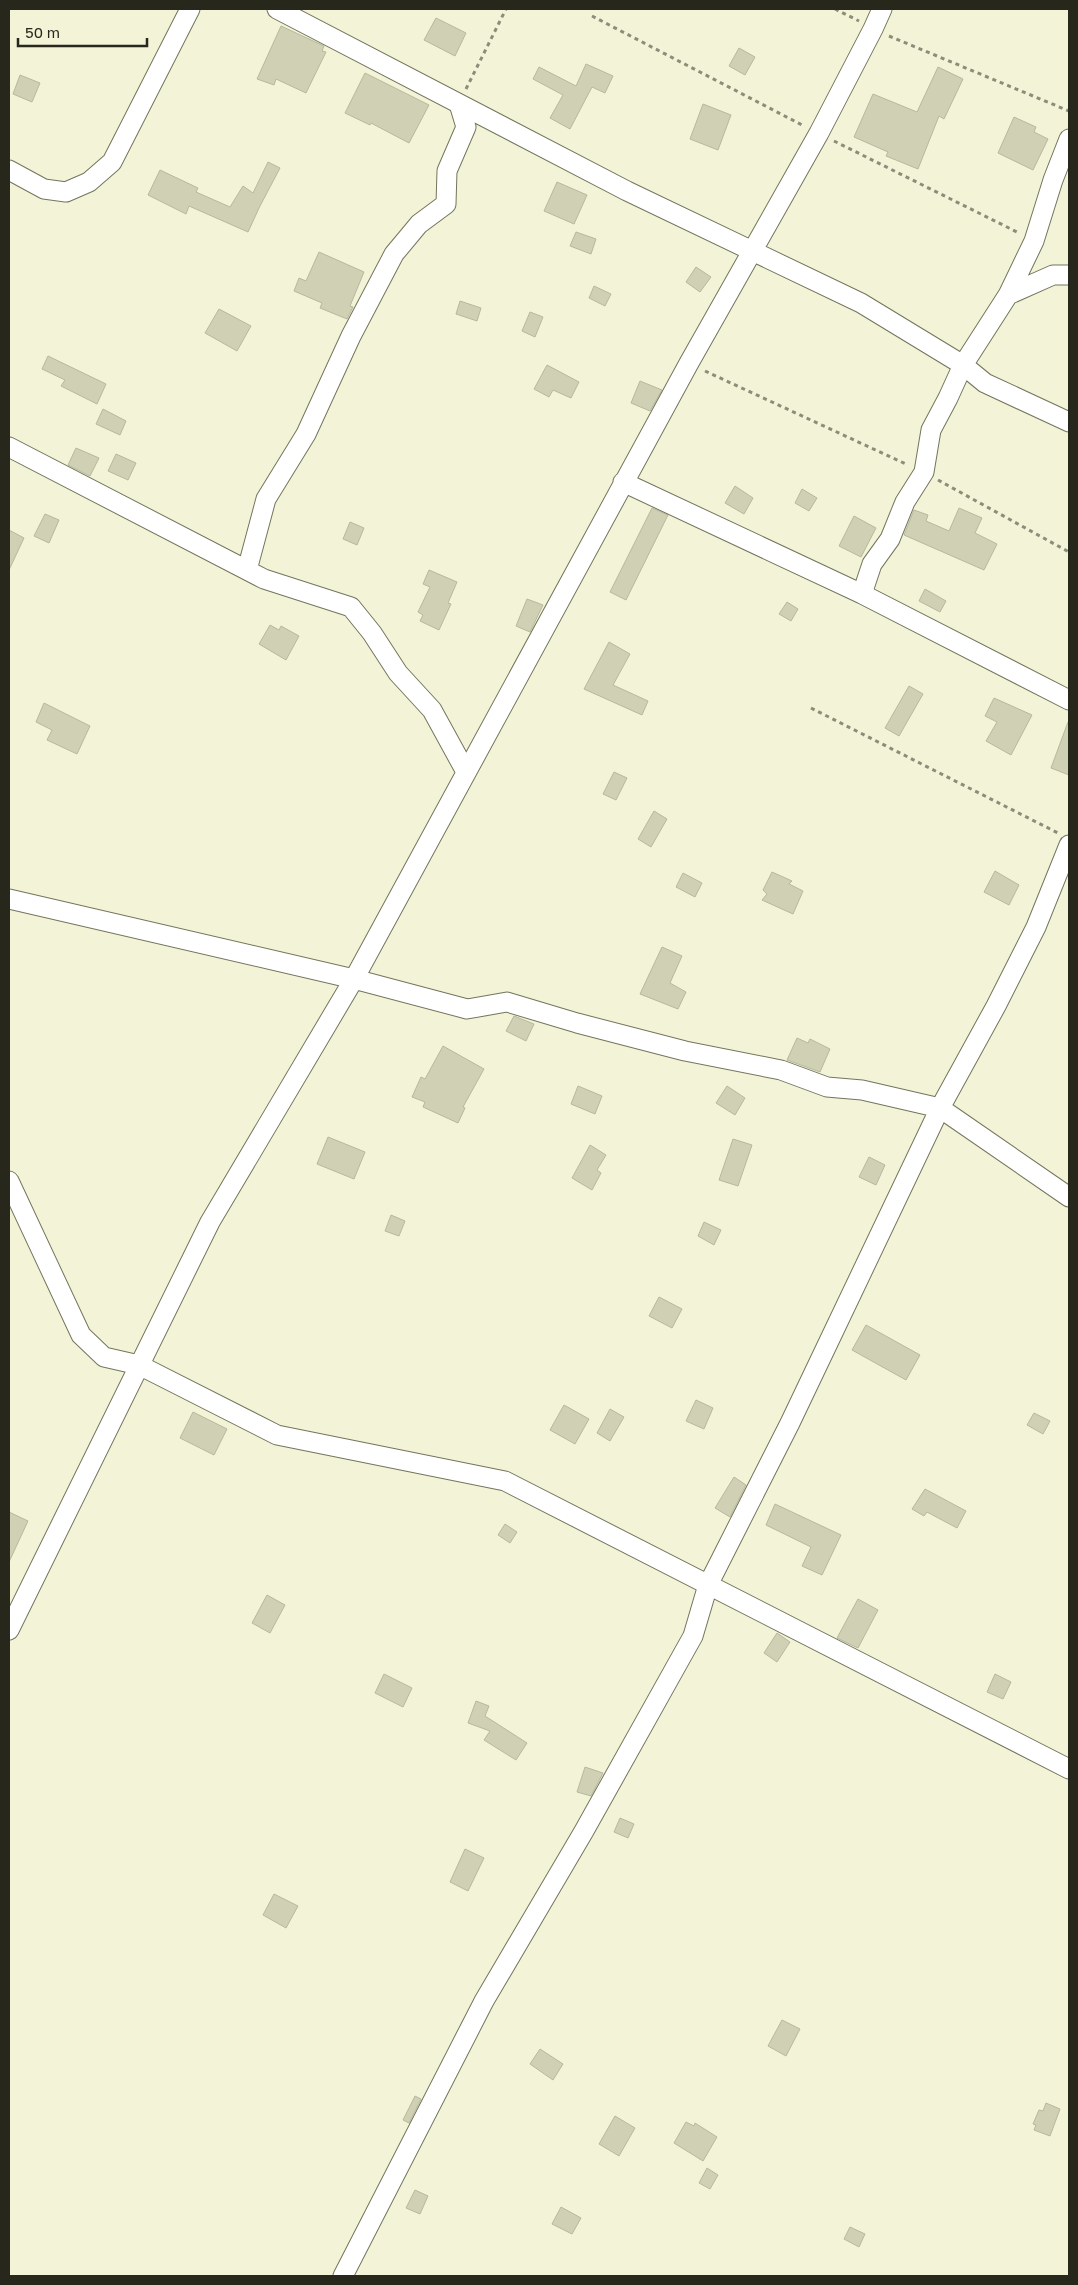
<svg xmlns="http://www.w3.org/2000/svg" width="1078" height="2285" viewBox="0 0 1078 2285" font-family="'Golos Text',sans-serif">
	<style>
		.building { fill: #cfd0b4; stroke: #b7b89d }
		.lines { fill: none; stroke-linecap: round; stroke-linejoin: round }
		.street-casing { stroke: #74755c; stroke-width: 21 }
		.path { stroke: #8c8d79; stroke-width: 3; stroke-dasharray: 4 4; stroke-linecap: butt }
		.street { stroke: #fff; stroke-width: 19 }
	</style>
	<rect width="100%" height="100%" fill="#f2f3d7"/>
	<path class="building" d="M436,18L466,33L455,56L424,40Z
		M281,26L324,46L322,51L326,52L306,93L276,79L274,85L257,79Z
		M739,48L755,57L745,75L729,66Z
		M586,64L613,76L605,93L592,87L570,129L550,118L563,95L533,79L539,67L576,86Z
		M938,67L963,79L944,119L939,116L918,169L886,156L888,152L854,137L873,94L917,112Z
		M365,73L429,105L409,143L371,123L370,125L345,113Z
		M20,75L40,83L32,102L13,94Z
		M703,104L731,115L718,150L690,139Z
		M1014,117L1036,127L1034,132L1048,139L1033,170L998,153Z
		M268,162L280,168L260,206L248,232L189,206L186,214L148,195L160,170L198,188L196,192L230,207L243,186L253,193Z
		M557,182L587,195L574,224L544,211Z
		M576,232L596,239L591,254L570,246Z
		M319,252L364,272L350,306L353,307L347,319L320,308L322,303L294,291L299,278L306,281Z
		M696,267L711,277L700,292L686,282Z
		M594,286L611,294L605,306L589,298Z
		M460,301L481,308L477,321L456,314Z
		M219,309L251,326L237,351L205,333Z
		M530,312L543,317L535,337L522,331Z
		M48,356L106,384L97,404L61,386L65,380L42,369Z
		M547,365L579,382L571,398L553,390L549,397L534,389Z
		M640,381L662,390L650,411L631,403Z
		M103,409L126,421L120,435L96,424Z
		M76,448L99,458L90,476L68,465Z
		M116,454L136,463L128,480L108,471Z
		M735,486L753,498L744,514L725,503Z
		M802,489L817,498L809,511L795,503Z
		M652,508L668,515L626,600L610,592Z
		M959,508L982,518L975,533L997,544L984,570L904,535L914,510L928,515L926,521L949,531Z
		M45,514L59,520L49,543L34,536Z
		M854,516L876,528L861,557L839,546Z
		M350,522L364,528L357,545L343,539Z
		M9,530L24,538L9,570Z
		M429,570L457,582L448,603L451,604L439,630L420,621L423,615L418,612L430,587L423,584Z
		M925,589L946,601L940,612L919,601Z
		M527,599L543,605L530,632L516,626Z
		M787,602L798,609L791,621L779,614Z
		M270,625L279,630L281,626L299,636L286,660L259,644Z
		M609,642L630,654L613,685L648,701L642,715L584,689Z
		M909,686L923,694L899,736L885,728Z
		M994,698L1032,715L1011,755L986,741L997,722L985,716Z
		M44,703L90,726L77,754L47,740L52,730L36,722Z
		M1068,722H1069V775L1051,768Z
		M614,772L627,778L616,800L603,794Z
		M654,811L667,819L651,847L638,839Z
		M995,871L1019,885L1009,905L984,892Z
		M772,872L792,881L789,884L803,891L793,914L762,900L767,894L763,890Z
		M683,873L702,883L695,897L676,887Z
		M662,947L682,956L670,983L686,992L678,1009L640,994Z
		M514,1016L534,1024L526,1041L506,1031Z
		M797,1038L808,1043L810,1039L830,1049L820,1072L787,1060Z
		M443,1046L484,1069L463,1107L465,1108L458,1123L423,1107L425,1102L412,1097L421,1077L425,1079Z
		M578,1086L602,1096L595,1114L571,1104Z
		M727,1086L745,1098L735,1115L716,1103Z
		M328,1137L365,1152L354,1179L317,1164Z
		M733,1139L752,1145L738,1186L719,1180Z
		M590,1145L606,1155L597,1170L601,1173L592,1190L572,1178Z
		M869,1157L885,1165L876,1185L859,1177Z
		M391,1215L405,1221L399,1236L385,1231Z
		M704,1222L721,1230L714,1245L698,1236Z
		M659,1297L682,1309L672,1328L649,1316Z
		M866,1325L920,1355L906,1380L852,1350Z
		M696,1400L713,1408L704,1429L686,1421Z
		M564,1405L589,1419L575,1444L550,1430Z
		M610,1409L624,1417L610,1441L597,1433Z
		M193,1412L227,1429L214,1455L180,1438Z
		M1034,1413L1050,1421L1043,1434L1027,1425Z
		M734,1477L746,1485L730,1517L715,1508Z
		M925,1489L966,1511L957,1528L927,1512L924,1516L912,1509Z
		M775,1504L841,1535L822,1575L802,1566L811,1547L766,1525Z
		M9,1512L28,1521L9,1562Z
		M505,1524L517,1532L510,1543L498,1535Z
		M267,1595L285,1605L270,1633L252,1623Z
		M858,1599L878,1610L858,1648L837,1638Z
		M777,1633L790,1642L777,1662L764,1653Z
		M384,1674L412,1688L403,1707L375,1693Z
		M995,1674L1011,1682L1003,1699L987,1692Z
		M476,1701L489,1706L485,1716L527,1743L516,1760L484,1740L490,1731L468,1723Z
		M585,1767L603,1773L591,1796L577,1792Z
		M620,1818L634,1824L628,1838L614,1832Z
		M465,1849L484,1858L468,1891L450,1882Z
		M274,1894L298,1906L286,1928L263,1915Z
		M782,2020L800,2029L786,2056L768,2046Z
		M540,2049L563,2064L553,2080L530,2064Z
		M415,2096L421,2099L409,2123L403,2120Z
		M1046,2103L1060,2109L1050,2136L1034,2130L1036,2125L1033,2124L1039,2110L1043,2111Z
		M615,2116L635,2128L619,2156L599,2144Z
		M686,2122L694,2126L695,2123L717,2137L703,2161L674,2143Z
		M707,2168L718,2175L710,2189L699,2183Z
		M415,2190L428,2196L420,2214L406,2208Z
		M561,2207L581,2218L572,2234L552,2224Z
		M850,2227L865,2234L859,2247L844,2239Z"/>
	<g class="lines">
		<defs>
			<path id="street" d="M277,9L627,191L861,303L963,365L985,383L1069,422
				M9,170L44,189L66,192L89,182L112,162L190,9
				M1008,295L1053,275H1069
				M9,447L264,579L351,607L372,633L398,673L432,710L466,772
				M623,482L862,594L1069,700
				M247,570L266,499L306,434L351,336L394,254L419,224L446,204L447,171L466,127L459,104
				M862,594L872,564L890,539L905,502L924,472L931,430L948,398L963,365L1008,295L1034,241L1053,180L1069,139
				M9,899L354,979L467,1009L507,1002L577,1023L685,1051L781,1070L827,1087L862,1090L940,1108L1069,1197
				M9,1181L81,1335L104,1357L139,1365L277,1435L505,1481L1069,1769
				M9,1630L210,1222L354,979L689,363L819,133L873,29L882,9
				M343,2276L484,2001L584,1831L693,1636L708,1585L790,1423L940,1108L996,1006L1036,927L1069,845"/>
		</defs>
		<use href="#street" class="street-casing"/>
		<path class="path" d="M835,9L859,21
			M592,16L804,126
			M889,36L1069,111
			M466,89L506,9
			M834,141L1019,233
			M705,371L908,465
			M938,480L1069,552
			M811,708L1058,833"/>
		<use href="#street" class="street"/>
	</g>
	<rect width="1078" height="2285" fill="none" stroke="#27271c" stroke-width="20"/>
	<path d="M18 38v8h129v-8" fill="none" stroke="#27271c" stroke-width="2.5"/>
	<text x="25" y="38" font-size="15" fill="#27271c" stroke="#f2f3d7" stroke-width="4" paint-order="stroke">50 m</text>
</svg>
